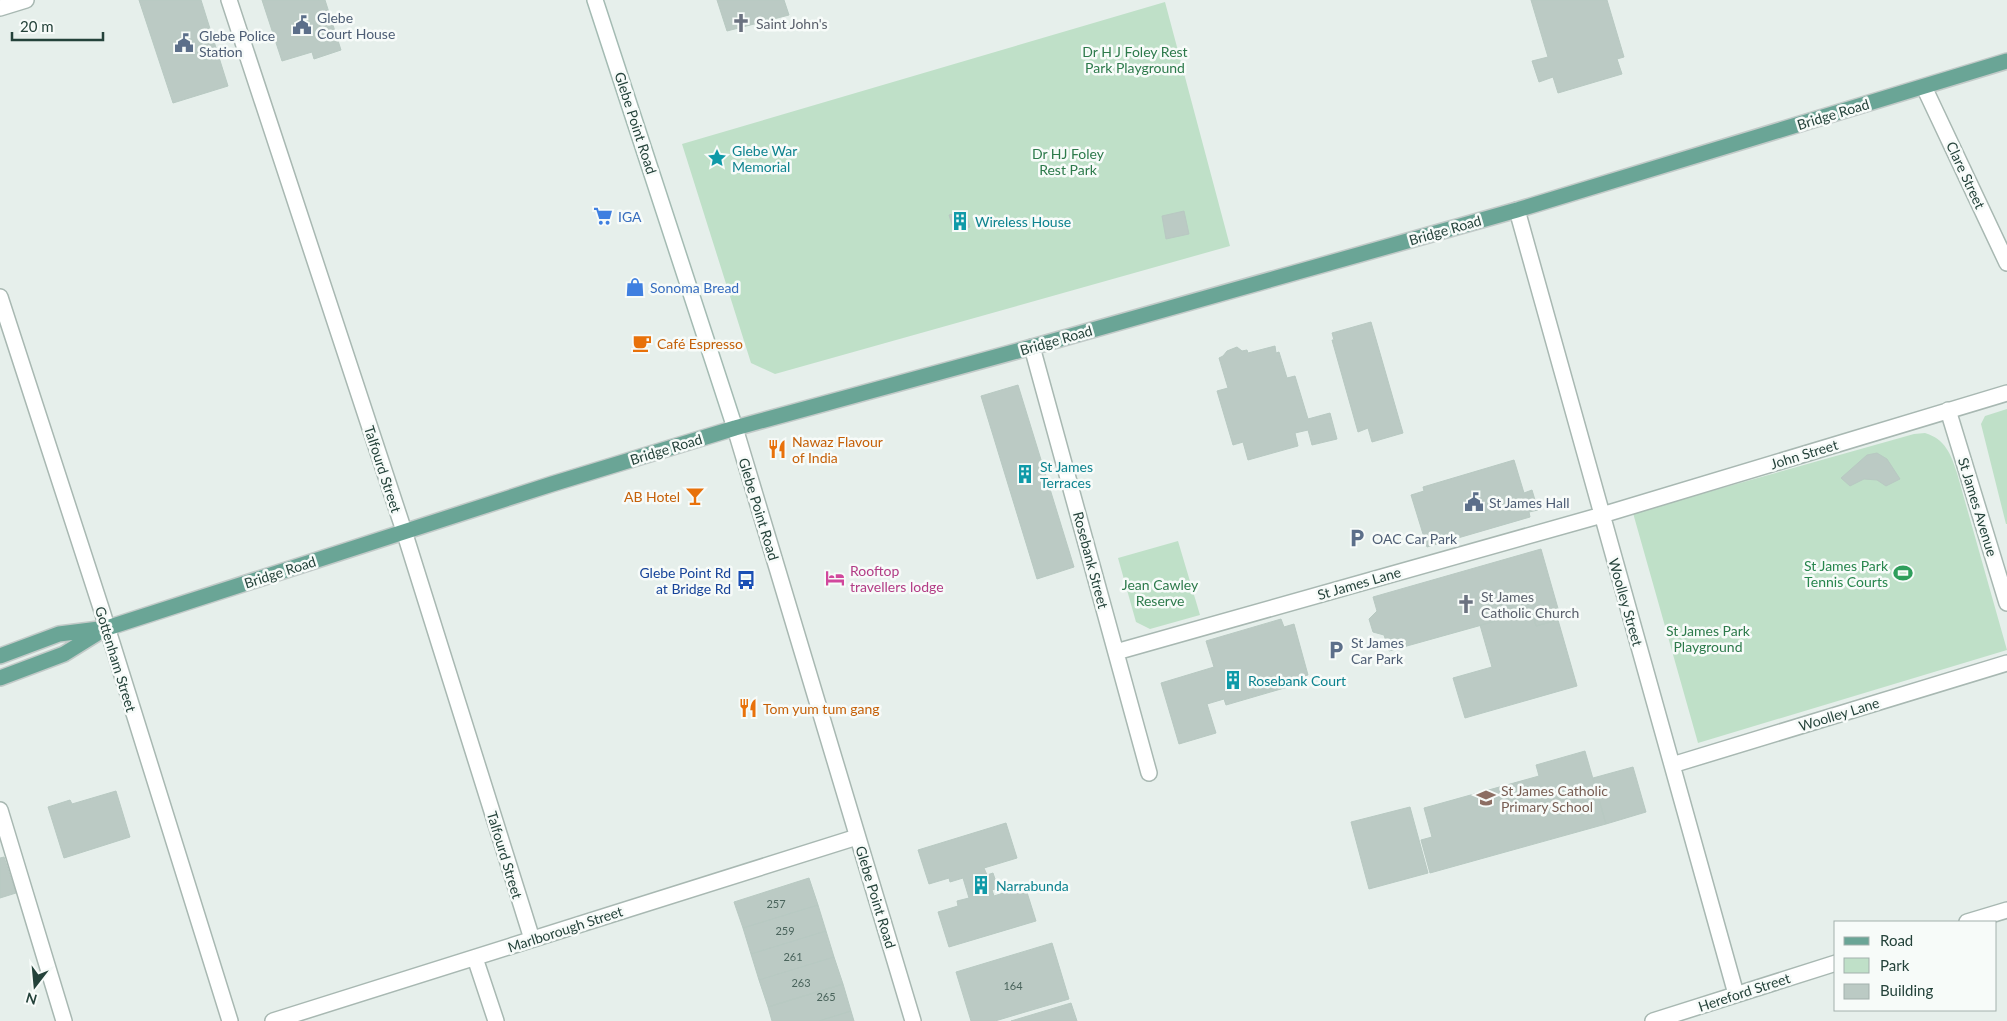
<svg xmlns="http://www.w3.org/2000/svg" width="2007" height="1021" viewBox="0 0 2007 1021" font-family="Lato,sans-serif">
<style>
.green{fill:#bfe0c8}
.building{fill:#bbcac4;stroke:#b8c9c2}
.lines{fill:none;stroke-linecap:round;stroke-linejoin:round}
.minor-casing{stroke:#a8b8b2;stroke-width:18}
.tertiary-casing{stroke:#a8b8b2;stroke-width:18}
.secondary-casing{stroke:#a4bbb3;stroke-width:18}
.primary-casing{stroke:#c2cac8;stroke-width:18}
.minor{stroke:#fff;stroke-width:15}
.tertiary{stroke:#fff;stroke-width:15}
.secondary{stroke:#fff;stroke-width:15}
.primary{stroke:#6aa596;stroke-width:15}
.labels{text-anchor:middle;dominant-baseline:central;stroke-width:5;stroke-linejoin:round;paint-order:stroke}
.number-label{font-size:11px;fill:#4a645c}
.service-label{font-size:14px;fill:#4e5e75;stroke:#f7fbf9;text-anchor:start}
.worship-label{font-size:14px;fill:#5b616d;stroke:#f7fbf9;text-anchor:start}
.park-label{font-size:14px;fill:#2d7a4b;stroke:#f7fbf9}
.street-label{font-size:14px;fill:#24423a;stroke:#f7fbf9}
.culture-label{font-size:14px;fill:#0d838f;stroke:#f7fbf9;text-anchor:start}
.shop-label{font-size:14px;fill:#366cbe;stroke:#f7fbf9;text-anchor:start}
.food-label{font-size:14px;fill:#c56008;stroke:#f7fbf9;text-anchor:start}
.leisure-label{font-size:14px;fill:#27864d;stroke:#f7fbf9;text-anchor:end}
.hotel-label{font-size:14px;fill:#b23c85;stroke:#f7fbf9;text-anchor:start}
.transit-label{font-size:14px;fill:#164399;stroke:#f7fbf9;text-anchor:end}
.education-label{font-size:14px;fill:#785e54;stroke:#f7fbf9;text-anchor:start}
</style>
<rect width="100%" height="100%" fill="#e6efeb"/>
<!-- green -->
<path class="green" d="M 1165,2 L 1230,246 L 775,374 L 751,363 L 682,144 Z
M 2007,409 L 2007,524 L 2006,524 L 1981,424 L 1985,416 Z
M 1925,433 C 1945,439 1951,454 1957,473 L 2007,650 L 1698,743 L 1633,513 L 1914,434 Z
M 1178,541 L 1200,615 L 1150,629 L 1136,622 L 1118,558 Z"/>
<!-- building -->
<path class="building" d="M 139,0 L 201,0 L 228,86 L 173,103 Z
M 262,0 L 325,0 L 341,50 L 314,59 L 312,52 L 282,61 Z
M 717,0 L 784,0 L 789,15 L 727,31 Z
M 1531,0 L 1607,0 L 1624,57 L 1617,59 L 1622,74 L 1558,93 L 1553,77 L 1539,82 L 1532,61 L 1548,57 Z
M 965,211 L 970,227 L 954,231 L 949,215 Z
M 1184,211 L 1189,234 L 1166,239 L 1162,216 Z
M 1371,322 L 1403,433 L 1372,442 L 1368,428 L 1358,432 L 1332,340 L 1334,340 L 1332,333 Z
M 1275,346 L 1276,353 L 1279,352 L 1287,378 L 1295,376 L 1308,419 L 1330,413 L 1337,439 L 1312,445 L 1308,430 L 1295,433 L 1298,446 L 1248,460 L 1243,442 L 1233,445 L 1217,391 L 1228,388 L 1219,358 L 1223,356 L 1227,351 L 1237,347 L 1242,351 L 1247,350 L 1248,353 Z
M 1018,385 L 1074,567 L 1037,579 L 981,396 Z
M 1877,453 L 1887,459 L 1900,479 L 1886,486 L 1877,480 L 1864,479 L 1850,486 L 1841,478 L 1867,455 Z
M 1514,460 L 1524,493 L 1532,490 L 1538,510 L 1529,512 L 1530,517 L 1427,547 L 1411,495 L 1424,491 L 1423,487 Z
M 1541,549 L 1561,619 L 1536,626 L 1532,611 L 1389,651 L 1384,635 L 1373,632 L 1369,619 L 1377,611 L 1373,597 Z
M 1532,611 L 1536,626 L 1558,620 L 1577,686 L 1465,718 L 1453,678 L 1492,667 L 1480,625 Z
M 1281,619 L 1284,627 L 1294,624 L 1308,675 L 1297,678 L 1298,684 L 1226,705 L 1224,699 L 1207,704 L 1216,733 L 1179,744 L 1161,683 L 1214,667 L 1206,641 Z
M 1585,751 L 1606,824 L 1430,873 L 1421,840 L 1432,837 L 1424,808 L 1539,776 L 1536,765 Z
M 1633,767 L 1646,812 L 1606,824 L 1593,778 Z
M 116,791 L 130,837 L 64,858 L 48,807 L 70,800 L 72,804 Z
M 1410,807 L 1428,873 L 1369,889 L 1351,822 Z
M 1006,823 L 1017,858 L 984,868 L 987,875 L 993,873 L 998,888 L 992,890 L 994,896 L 1025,886 L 1036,921 L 949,947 L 938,912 L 958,906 L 957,901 L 969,898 L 963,878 L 950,882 L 949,878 L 929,884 L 918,850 Z
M 4,857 L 16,893 L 0,898 L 0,858 Z
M 809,878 L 818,905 L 743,928 L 734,902 Z
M 818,905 L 826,931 L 751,954 L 743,928 Z
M 826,931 L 834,957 L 759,980 L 751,954 Z
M 1052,943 L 1069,999 L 995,1021 L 971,1021 L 956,972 Z
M 834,957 L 843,984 L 768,1007 L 759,980 Z
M 843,984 L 851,1011 L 819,1021 L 772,1021 L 768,1007 Z
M 1071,1003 L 1077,1021 L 1011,1021 Z
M 851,1011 L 854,1021 L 819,1021 Z"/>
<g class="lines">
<!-- minor casing -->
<g class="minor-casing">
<path id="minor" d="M 229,0 L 404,531 L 532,939
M 1924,87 L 2007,263
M 1517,210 L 1736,994
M 0,297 L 102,611 L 230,1021
M 1032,347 L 1149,773
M 1948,410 L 2007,603
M 1116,652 L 1602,515 L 2007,393
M 1672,765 L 2007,663
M 0,810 L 64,1021
M 1967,922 L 2007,910
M 475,958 L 496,1021
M 273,1021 L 857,837
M 1653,1021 L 1836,963"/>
</g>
<!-- tertiary casing -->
<g class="tertiary-casing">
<path id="tertiary" d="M 0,8 L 26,0
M 735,428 L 913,1021"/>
</g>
<!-- secondary casing -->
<g class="secondary-casing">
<path id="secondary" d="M 595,0 L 735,428"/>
</g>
<!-- primary casing -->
<g class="primary-casing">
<path id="primary" d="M 0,656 L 59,634 L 107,628 L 552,484 L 735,428 L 1032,347 L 1517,210 L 2007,61
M 0,678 L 64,654 L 101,631"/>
</g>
<!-- minor -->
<use href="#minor" class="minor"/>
<!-- tertiary -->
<use href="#tertiary" class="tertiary"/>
<!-- secondary -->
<use href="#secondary" class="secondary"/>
<!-- primary -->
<use href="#primary" class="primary"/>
</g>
<!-- icons -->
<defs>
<g id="church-bare" transform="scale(1.5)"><path d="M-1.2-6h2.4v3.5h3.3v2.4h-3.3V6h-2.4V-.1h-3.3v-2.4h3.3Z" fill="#6b7280" stroke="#f7fbf9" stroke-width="2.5" paint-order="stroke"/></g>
<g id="civic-bare" transform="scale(1.5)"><path d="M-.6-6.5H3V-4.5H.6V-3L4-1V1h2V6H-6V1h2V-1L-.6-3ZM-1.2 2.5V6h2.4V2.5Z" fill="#5c6f8a" stroke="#f7fbf9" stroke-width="2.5" paint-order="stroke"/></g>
<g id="sight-bare" transform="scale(1.5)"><path d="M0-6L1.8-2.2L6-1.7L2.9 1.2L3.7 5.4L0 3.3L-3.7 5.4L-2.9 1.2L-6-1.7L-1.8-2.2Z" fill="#0f9aa8" stroke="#f7fbf9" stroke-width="2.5" paint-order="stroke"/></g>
<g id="supermarket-bare" transform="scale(1.5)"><path d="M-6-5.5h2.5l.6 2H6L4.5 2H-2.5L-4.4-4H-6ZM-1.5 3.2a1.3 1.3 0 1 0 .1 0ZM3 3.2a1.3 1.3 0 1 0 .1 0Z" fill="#3f7fe0" stroke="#f7fbf9" stroke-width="2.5" paint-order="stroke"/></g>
<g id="building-bare" transform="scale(1.5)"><path d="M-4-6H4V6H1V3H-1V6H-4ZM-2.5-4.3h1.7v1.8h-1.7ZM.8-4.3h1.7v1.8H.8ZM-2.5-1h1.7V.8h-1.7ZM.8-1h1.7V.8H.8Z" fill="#0f9aa8" stroke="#f7fbf9" stroke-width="2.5" paint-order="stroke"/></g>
<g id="shop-bare" transform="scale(1.5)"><path d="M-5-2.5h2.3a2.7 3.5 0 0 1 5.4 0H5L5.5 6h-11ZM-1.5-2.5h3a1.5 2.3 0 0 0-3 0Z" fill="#3f7fe0" stroke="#f7fbf9" stroke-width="2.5" paint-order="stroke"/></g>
<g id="cafe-bare" transform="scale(1.5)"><path d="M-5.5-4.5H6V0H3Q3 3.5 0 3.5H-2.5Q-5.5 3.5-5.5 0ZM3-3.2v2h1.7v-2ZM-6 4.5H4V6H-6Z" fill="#e8710a" stroke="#f7fbf9" stroke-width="2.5" paint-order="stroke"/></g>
<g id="restaurant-bare" transform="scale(1.5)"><path d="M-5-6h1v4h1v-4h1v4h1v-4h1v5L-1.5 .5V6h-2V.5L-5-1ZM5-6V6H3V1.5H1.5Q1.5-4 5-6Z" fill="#e8710a" stroke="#f7fbf9" stroke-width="2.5" paint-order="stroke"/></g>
<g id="bar-bare" transform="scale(1.5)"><path d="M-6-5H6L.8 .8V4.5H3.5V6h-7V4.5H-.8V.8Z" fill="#e8710a" stroke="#f7fbf9" stroke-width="2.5" paint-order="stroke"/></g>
<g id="parking-bare" transform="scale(1.5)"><path d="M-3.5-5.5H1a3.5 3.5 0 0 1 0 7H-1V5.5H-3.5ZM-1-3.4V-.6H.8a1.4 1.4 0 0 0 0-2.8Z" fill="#5c6f8a" stroke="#f7fbf9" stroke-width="2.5" paint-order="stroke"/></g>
<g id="stadium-bare" transform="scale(1.5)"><path d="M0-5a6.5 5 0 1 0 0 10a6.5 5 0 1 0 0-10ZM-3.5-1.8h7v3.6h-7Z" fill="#2e9e5b" stroke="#f7fbf9" stroke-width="2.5" paint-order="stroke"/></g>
<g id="hotel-bare" transform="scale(1.5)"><path d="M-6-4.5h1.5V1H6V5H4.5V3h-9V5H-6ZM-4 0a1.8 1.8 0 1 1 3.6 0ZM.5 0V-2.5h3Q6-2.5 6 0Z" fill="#d1479c" stroke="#f7fbf9" stroke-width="2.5" paint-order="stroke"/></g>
<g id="bus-bare" transform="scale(1.5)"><path d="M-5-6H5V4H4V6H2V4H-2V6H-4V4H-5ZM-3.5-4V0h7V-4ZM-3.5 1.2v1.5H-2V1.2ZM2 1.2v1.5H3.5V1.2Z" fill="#1a4fb4" stroke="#f7fbf9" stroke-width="2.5" paint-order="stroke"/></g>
<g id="school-bare" transform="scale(1.5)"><path d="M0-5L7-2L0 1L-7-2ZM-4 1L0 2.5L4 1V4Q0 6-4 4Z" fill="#8d6e63" stroke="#f7fbf9" stroke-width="2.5" paint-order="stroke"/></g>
</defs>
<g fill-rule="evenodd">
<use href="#church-bare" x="741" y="23"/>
<use href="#civic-bare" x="302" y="25"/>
<use href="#civic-bare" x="184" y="43"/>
<use href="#sight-bare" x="717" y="158"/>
<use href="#supermarket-bare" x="603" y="216"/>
<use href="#building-bare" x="960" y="221"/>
<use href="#shop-bare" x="635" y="287"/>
<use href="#cafe-bare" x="642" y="343"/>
<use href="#restaurant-bare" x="777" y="449"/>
<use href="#building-bare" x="1025" y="474"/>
<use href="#bar-bare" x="695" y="496"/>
<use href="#civic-bare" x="1474" y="502"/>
<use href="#parking-bare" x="1357" y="538"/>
<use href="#stadium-bare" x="1903" y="573"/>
<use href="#hotel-bare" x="835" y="578"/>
<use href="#bus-bare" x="746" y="580"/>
<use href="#church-bare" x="1466" y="604"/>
<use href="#parking-bare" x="1336" y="650"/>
<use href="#building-bare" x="1233" y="680"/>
<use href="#restaurant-bare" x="748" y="708"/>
<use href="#school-bare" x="1486" y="798"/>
<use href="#building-bare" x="981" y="885"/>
</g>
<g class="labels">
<!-- number labels -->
<g class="number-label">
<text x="776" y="903">257</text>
<text x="785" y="930">259</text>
<text x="793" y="956">261</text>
<text x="801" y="982">263</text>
<text x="1013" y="985">164</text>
<text x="826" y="996">265</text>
</g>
<!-- service labels -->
<g class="service-label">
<text x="317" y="17">Glebe<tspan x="317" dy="16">Court House</tspan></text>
<text x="199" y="35">Glebe Police<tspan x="199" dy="16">Station</tspan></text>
<text x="1489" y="502">St James Hall</text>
<text x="1372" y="538">OAC Car Park</text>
<text x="1351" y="642">St James<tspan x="1351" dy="16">Car Park</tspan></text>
</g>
<!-- worship labels -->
<g class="worship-label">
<text x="756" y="23">Saint John's</text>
<text x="1481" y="596">St James<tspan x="1481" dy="16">Catholic Church</tspan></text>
</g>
<!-- park labels -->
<g class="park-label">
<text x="1135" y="51">Dr H J Foley Rest<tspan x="1135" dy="16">Park Playground</tspan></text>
<text x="1068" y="153">Dr HJ Foley<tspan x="1068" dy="16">Rest Park</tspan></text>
<text x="1160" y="584">Jean Cawley<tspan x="1160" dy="16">Reserve</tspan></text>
<text x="1708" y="630">St James Park<tspan x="1708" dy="16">Playground</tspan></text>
</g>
<!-- street labels -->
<g class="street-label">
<text transform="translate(1833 114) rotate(-17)">Bridge Road</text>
<text transform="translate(636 123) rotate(72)">Glebe Point Road</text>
<text transform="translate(1966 175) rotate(65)">Clare Street</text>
<text transform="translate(1445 230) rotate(-16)">Bridge Road</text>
<text transform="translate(1056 340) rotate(-16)">Bridge Road</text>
<text transform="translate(666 449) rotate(-17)">Bridge Road</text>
<text transform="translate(1804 454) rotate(-17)">John Street</text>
<text transform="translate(383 469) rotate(72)">Talfourd Street</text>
<text transform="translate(1978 507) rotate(73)">St James Avenue</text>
<text transform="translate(759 509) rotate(73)">Glebe Point Road</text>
<text transform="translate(1091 560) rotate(75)">Rosebank Street</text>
<text transform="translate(280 572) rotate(-18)">Bridge Road</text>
<text transform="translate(1359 583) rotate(-16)">St James Lane</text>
<text transform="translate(1626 602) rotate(74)">Woolley Street</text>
<text transform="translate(116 659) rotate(73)">Gottenham Street</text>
<text transform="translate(1839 714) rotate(-17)">Woolley Lane</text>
<text transform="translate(505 855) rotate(73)">Talfourd Street</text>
<text transform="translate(876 897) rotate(73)">Glebe Point Road</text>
<text transform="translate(565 929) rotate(-18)">Marlborough Street</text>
<text transform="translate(1744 992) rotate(-18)">Hereford Street</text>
</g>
<!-- culture labels -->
<g class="culture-label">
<text x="732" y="150">Glebe War<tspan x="732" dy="16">Memorial</tspan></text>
<text x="975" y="221">Wireless House</text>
<text x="1040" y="466">St James<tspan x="1040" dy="16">Terraces</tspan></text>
<text x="1248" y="680">Rosebank Court</text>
<text x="996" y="885">Narrabunda</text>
</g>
<!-- shop labels -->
<g class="shop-label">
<text x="618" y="216">IGA</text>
<text x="650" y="287">Sonoma Bread</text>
</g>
<!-- food labels -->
<g class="food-label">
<text x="657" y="343">Café Espresso</text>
<text x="792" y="441">Nawaz Flavour<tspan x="792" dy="16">of India</tspan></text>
<text x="680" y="496" text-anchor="end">AB Hotel</text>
<text x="763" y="708">Tom yum tum gang</text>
</g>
<!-- leisure labels -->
<g class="leisure-label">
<text x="1888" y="565">St James Park<tspan x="1888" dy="16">Tennis Courts</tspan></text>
</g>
<!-- hotel labels -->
<g class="hotel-label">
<text x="850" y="570">Rooftop<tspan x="850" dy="16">travellers lodge</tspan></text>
</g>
<!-- transit labels -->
<g class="transit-label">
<text x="731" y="572">Glebe Point Rd<tspan x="731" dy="16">at Bridge Rd</tspan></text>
</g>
<!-- education labels -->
<g class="education-label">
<text x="1501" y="790">St James Catholic<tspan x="1501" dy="16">Primary School</tspan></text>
</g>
</g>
<!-- legend -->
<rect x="1834" y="921" width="162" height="90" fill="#f7fbf9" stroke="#a3b1ad"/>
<rect x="1844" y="937" width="25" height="8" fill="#6aa596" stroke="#a3b1ad"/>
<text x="1880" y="946" font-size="15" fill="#24423a">Road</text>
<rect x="1844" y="958" width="25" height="15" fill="#bfe0c8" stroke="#a3b1ad"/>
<text x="1880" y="971" font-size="15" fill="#24423a">Park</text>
<rect x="1844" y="984" width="25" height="15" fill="#bbcac4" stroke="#a3b1ad"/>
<text x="1880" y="996" font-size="15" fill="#24423a">Building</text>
<!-- north arrow -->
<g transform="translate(35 986) rotate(196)" stroke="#f7fbf9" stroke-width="4" paint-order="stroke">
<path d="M0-4L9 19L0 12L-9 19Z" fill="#24423a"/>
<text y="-8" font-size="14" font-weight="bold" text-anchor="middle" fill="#24423a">N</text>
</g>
<!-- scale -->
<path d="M12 32v8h91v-8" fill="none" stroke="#24423a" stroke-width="2.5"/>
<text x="20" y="32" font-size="15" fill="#24423a" stroke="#f7fbf9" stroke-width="4" paint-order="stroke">20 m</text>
</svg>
